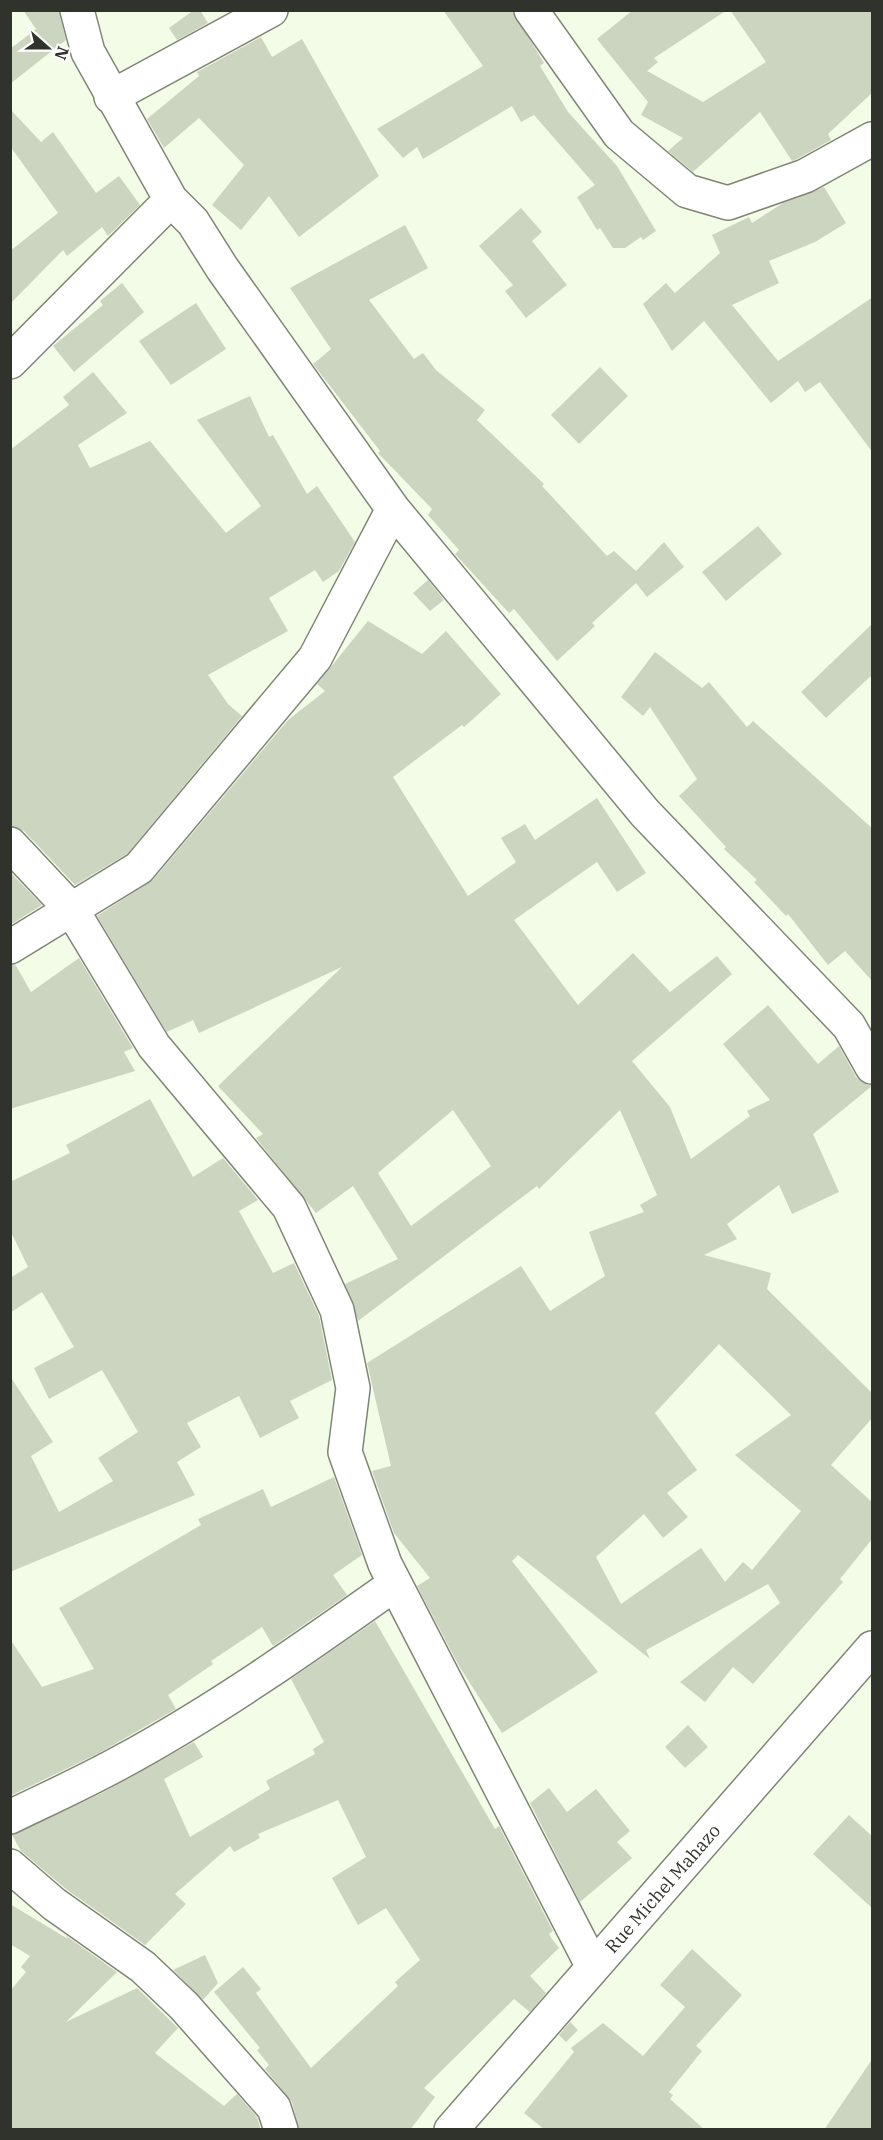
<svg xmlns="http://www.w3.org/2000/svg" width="883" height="2140" viewBox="0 0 883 2140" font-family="'IBM Plex Serif',serif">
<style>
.building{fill:#cbd5c0;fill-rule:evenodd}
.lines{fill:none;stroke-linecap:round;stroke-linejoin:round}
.minor-casing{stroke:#7f8774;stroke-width:36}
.tertiary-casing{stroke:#7f8774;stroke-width:36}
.minor{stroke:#fff;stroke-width:33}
.tertiary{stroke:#fff;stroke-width:33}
.labels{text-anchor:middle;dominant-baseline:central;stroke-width:5;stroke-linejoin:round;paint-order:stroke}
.street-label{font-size:18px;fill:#2f332b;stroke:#fff}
</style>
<rect width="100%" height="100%" fill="#f3fce7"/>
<!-- building -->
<path class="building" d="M 23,10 L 59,10 L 66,40 L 10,84 L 10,49 L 36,29 Z
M 194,10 L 200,10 L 208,23 L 177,40 L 169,28 Z
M 443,10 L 512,10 L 544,63 L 540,66 L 568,112 L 617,166 L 656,231 L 643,240 L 641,237 L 625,248 L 613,248 L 600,228 L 597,230 L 577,197 L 595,185 L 534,115 L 521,122 L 512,106 L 423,159 L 417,147 L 403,158 L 377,129 L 483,66 Z
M 633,10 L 727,10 L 654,58 L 658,62 L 647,71 L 703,102 L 766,62 L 730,10 L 873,10 L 873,92 L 828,134 L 831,140 L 797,159 L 792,161 L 760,112 L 693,172 L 668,151 L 683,138 L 641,115 L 648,102 L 597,39 Z
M 261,37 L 272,57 L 302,39 L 379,176 L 299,237 L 269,196 L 241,230 L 212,205 L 244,165 L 199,118 L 164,148 L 147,119 L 199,76 L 197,72 Z
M 10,109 L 41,142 L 53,132 L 96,193 L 119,176 L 140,205 L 108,236 L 102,227 L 67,256 L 63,250 L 10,304 L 10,251 L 58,213 L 10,146 Z
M 824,187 L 846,223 L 815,242 L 769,261 L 779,283 L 732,305 L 778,361 L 873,297 L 873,453 L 820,382 L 805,392 L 798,381 L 771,403 L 704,321 L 672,351 L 643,304 L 666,283 L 675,293 L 720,253 L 712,235 L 749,217 L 752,223 L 783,203 Z
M 521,208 L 542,232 L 532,241 L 567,285 L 526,318 L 505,291 L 513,285 L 479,246 Z
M 405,225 L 428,268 L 369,300 L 414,359 L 423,353 L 436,370 L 485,410 L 477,420 L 544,484 L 542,486 L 607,556 L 614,551 L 636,571 L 664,542 L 684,567 L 647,597 L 636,583 L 592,623 L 595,626 L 557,661 L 514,609 L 509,613 L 455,554 L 459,550 L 428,515 L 432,509 L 378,453 L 380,451 L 313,364 L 331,349 L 290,288 Z
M 122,283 L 144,312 L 74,372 L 53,346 L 103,305 L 100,301 Z
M 196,303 L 226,349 L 171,385 L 139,341 Z
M 600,367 L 628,396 L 579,444 L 551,415 Z
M 93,372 L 127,413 L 78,445 L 90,468 L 150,441 L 226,533 L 261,506 L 197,420 L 250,396 L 269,437 L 273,435 L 307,494 L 317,486 L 355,542 L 339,571 L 323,582 L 315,570 L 269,598 L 288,631 L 208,675 L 228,704 L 242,716 L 127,854 L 75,885 L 24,831 L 10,826 L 10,450 L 69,405 L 63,397 Z
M 758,526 L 782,554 L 726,601 L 702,572 Z
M 428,580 L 444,600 L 430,611 L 413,593 Z
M 368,621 L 422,654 L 446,631 L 501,694 L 464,727 L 462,725 L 393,777 L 468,896 L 516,862 L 501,838 L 525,824 L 535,840 L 597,798 L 646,873 L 617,892 L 597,862 L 514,920 L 578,1005 L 633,953 L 670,992 L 717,956 L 732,974 L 632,1061 L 670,1107 L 691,1159 L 750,1116 L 747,1111 L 770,1100 L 723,1044 L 768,1005 L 818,1064 L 839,1046 L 856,1077 L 863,1083 L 872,1086 L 813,1134 L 839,1192 L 792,1214 L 779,1185 L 727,1224 L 737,1239 L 704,1255 L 771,1273 L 767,1289 L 873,1394 L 873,1417 L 831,1465 L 873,1503 L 873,1538 L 840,1579 L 843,1582 L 753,1684 L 733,1667 L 705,1702 L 680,1682 L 780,1603 L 768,1584 L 646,1650 L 650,1659 L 518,1555 L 512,1561 L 598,1672 L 502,1733 L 459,1666 L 417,1586 L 430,1578 L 394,1533 L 372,1471 L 391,1466 L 367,1363 L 521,1266 L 550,1311 L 605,1276 L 589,1232 L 644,1212 L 640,1205 L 657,1195 L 620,1110 L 539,1189 L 537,1186 L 358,1321 L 345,1284 L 398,1259 L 353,1186 L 316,1213 L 256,1138 L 263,1134 L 218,1086 L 342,967 L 199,1033 L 193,1020 L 167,1032 L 97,916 L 153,880 L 288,720 L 325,691 L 317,684 ZM 453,1110 L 491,1166 L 411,1226 L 378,1173 ZM 719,1344 L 791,1415 L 735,1455 L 801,1511 L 752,1570 L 743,1562 L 725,1582 L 701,1548 L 621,1604 L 596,1557 L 644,1514 L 663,1538 L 688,1517 L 667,1493 L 697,1470 L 655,1413 Z
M 873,623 L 873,674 L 826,718 L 801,692 Z
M 655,652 L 702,688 L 709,682 L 747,727 L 753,721 L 873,829 L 873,982 L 845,951 L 828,965 L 788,914 L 786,916 L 754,882 L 757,880 L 724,849 L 726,847 L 679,796 L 697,779 L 650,707 L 643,716 L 621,697 Z
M 10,872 L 42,905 L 10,925 Z
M 79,958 L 133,1048 L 124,1052 L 135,1071 L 10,1109 L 10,966 L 15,964 L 31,992 Z
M 150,1099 L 193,1177 L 223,1158 L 258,1200 L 239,1211 L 273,1273 L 294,1263 L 319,1316 L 332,1380 L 290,1401 L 299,1418 L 260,1438 L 239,1396 L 187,1423 L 201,1447 L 177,1462 L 195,1495 L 10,1572 L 10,1376 L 53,1442 L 31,1456 L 59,1512 L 113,1481 L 98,1458 L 138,1432 L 102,1370 L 49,1399 L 34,1368 L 74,1347 L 42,1292 L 10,1313 L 10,1278 L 28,1267 L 10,1230 L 10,1182 L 70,1153 L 66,1145 Z
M 334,1477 L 362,1555 L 333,1575 L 347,1595 L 273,1646 L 262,1627 L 211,1661 L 213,1664 L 168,1695 L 176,1709 L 99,1753 L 10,1796 L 10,1639 L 42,1687 L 94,1669 L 59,1608 L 201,1525 L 198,1519 L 263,1489 L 271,1507 Z
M 375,1621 L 495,1829 L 499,1826 L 553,1931 L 549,1934 L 552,1939 L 559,1948 L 530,1976 L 546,1993 L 530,2012 L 514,1999 L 424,2088 L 435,2097 L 410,2130 L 299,2130 L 292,2102 L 265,2069 L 269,2065 L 257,2050 L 260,2048 L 214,1992 L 243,1967 L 261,1989 L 256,1993 L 311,2068 L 398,1986 L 395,1982 L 420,1960 L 386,1908 L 358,1925 L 332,1878 L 366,1857 L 338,1800 L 258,1834 L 260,1838 L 234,1852 L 230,1846 L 175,1894 L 186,1904 L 145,1945 L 66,1889 L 21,1851 L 12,1835 L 102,1793 L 194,1742 L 203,1757 L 164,1779 L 190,1837 L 270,1789 L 266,1781 L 315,1754 L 313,1749 L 324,1742 L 291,1679 Z
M 688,1725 L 708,1747 L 685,1768 L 665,1747 Z
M 549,1788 L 567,1812 L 596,1789 L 630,1831 L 617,1842 L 632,1858 L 580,1902 L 530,1803 Z
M 849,1815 L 873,1837 L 873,1909 L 813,1854 Z
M 10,1904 L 68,1939 L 65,1935 L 117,1972 L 66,2022 L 137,1988 L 178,2028 L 155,2053 L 224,2106 L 237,2094 L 257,2117 L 261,2130 L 10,2130 L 10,1991 L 26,1972 L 21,1967 L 30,1956 L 10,1944 Z
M 692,1949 L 742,1995 L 696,2046 L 702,2051 L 669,2092 L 673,2095 L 670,2099 L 705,2130 L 545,2130 L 524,2113 L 574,2052 L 571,2048 L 603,2023 L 643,2056 L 685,2007 L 660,1985 Z
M 205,1955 L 218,1983 L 203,2000 L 173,1970 Z
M 570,2022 L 578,2030 L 566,2042 L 559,2035 Z
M 873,2058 L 873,2130 L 824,2130 Z"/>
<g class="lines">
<!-- minor casing -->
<g class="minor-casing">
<path id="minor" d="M 77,10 L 88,52 L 171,200 L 193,222 L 222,268 L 393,509 L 645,813 L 849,1026 L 872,1067
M 531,10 L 619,134 L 687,191 L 728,203 L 805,176 L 872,139
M 111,97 L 271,10
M 10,362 L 171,200
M 10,844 L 72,910 L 154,1046 L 289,1207 L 337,1310 L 353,1388 L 345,1452 L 385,1564 L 593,1967
M 10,947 L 139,868 L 315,658 L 393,509
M 10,1817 C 47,1799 85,1782 121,1762 C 217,1710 306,1647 395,1584
M 10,1866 L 54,1904 L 143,1967 L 184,2006 L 274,2108 L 281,2130"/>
</g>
<!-- tertiary casing -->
<g class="tertiary-casing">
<g id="tertiary">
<path id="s1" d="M 451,2130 L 872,1648"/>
</g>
</g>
<!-- minor -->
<use href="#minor" class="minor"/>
<!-- tertiary -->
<use href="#tertiary" class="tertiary"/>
</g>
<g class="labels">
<!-- street labels -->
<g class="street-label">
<text stroke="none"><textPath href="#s1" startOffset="321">Rue Michel Mahazo</textPath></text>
</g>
</g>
<!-- border -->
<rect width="883" height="2140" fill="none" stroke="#2f332b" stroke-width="24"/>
<!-- north arrow -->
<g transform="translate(48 48) rotate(111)" stroke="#ffffff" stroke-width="4.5" paint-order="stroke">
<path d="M0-4.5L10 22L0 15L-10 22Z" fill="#2f332b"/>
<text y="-9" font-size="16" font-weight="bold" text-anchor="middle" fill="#2f332b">N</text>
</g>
</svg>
